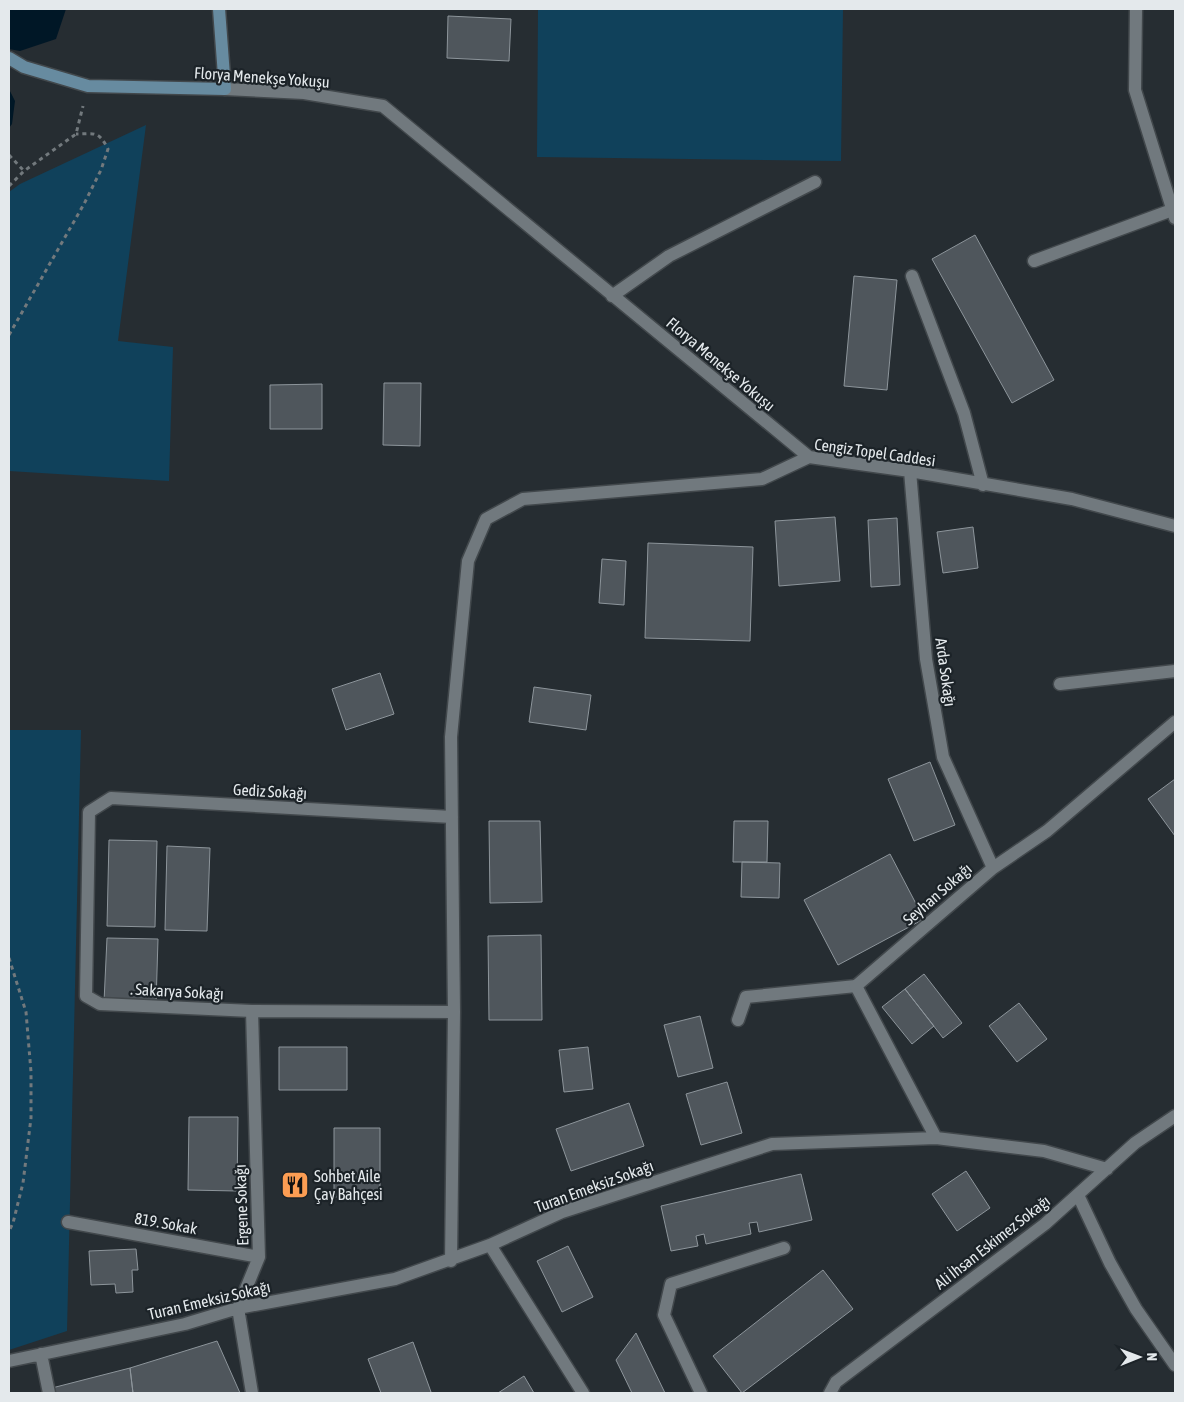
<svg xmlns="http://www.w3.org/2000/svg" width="1184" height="1402" viewBox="0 0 1184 1402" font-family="'Asap Condensed',sans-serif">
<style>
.green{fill:#10415b}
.water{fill:#001726}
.building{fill:#4f565c;stroke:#8d959b}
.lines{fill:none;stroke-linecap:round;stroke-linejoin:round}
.service-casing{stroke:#42484c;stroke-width:15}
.minor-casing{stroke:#42484c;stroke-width:15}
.secondary-casing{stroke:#42484c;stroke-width:15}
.path{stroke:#72797d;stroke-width:3;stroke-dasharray:4 4;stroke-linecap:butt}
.service{stroke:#71797e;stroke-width:12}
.minor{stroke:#71797e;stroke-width:12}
.secondary{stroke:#678ba0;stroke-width:12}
.labels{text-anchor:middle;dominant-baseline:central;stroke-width:4.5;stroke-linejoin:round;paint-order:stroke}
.street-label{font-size:16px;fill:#e4e9ec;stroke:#1c2328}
.poi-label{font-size:16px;fill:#e4e9ec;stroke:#1c2328;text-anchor:start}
</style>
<rect width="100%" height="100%" fill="#262d32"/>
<!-- green -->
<path class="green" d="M 538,9 L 843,9 L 841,161 L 537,157 Z
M 146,125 L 118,341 L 173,347 L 169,481 L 9,471 L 9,192 L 20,184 Z
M 9,730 L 81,730 L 67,1331 L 9,1350 Z"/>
<!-- water -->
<path class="water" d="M 9,9 L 66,9 L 56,39 L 20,51 L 9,49 Z
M 9,89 L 15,101 L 12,124 L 9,128 Z"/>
<!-- building -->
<path class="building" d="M 448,16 L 511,19 L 509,61 L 447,58 Z
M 975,235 L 1054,380 L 1012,403 L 932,259 Z
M 854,276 L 897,280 L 887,390 L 844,386 Z
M 384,383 L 421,383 L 420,446 L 383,445 Z
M 322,384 L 322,429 L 270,429 L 270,385 Z
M 835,517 L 840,581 L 779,586 L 775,521 Z
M 897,518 L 900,585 L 871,587 L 868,520 Z
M 973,527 L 978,568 L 943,573 L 937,532 Z
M 648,543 L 753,547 L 750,641 L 645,638 Z
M 602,559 L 626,561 L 624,605 L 599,603 Z
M 380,673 L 394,714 L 346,730 L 332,689 Z
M 534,687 L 591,695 L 586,730 L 529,722 Z
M 930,762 L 955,825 L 914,841 L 888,779 Z
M 1175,779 L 1175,836 L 1148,799 Z
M 489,821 L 540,821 L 542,902 L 490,903 Z
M 734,821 L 768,821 L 767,862 L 733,862 Z
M 109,840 L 157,841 L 155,927 L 107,926 Z
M 167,846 L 210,848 L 207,931 L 165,930 Z
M 890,854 L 924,919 L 838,965 L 804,900 Z
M 742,862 L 780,863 L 779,898 L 741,897 Z
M 541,935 L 542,1020 L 489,1020 L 488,936 Z
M 107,938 L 158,939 L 156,1004 L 104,1002 Z
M 924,974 L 962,1023 L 943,1038 L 905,989 Z
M 905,989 L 934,1026 L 912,1044 L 882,1007 Z
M 1019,1003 L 1047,1039 L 1017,1062 L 989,1026 Z
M 700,1016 L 713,1068 L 678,1077 L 664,1025 Z
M 279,1047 L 347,1047 L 347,1090 L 279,1090 Z
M 588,1047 L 593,1089 L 564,1092 L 559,1050 Z
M 727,1082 L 742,1133 L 701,1145 L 686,1094 Z
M 629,1103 L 644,1146 L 571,1171 L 556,1129 Z
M 189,1117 L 238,1117 L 237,1191 L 188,1190 Z
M 334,1128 L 380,1128 L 380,1197 L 334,1197 Z
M 966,1171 L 990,1208 L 957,1231 L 932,1194 Z
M 801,1174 L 812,1220 L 759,1232 L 757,1222 L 749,1223 L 751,1234 L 706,1244 L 704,1234 L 696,1236 L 698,1246 L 671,1251 L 661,1206 Z
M 568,1246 L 593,1297 L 562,1312 L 537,1261 Z
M 136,1249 L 138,1270 L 132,1270 L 133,1292 L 116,1293 L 115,1284 L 91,1285 L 89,1251 Z
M 823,1270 L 853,1309 L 742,1393 L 713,1356 Z
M 636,1333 L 665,1393 L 632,1393 L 616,1360 Z
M 217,1341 L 240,1393 L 133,1393 L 130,1368 Z
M 413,1342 L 431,1392 L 428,1393 L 381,1393 L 368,1359 Z
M 130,1368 L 133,1393 L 49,1393 L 48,1389 Z
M 524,1376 L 534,1393 L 498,1393 Z"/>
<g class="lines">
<!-- service casing -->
<g class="service-casing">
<path id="service" d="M 1034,261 L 1172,210
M 738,1020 L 746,997 L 856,986
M 1078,1195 L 1110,1263 L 1136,1309 L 1175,1365"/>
</g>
<!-- minor casing -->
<g class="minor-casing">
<path id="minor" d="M 1136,9 L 1135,90 L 1175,218
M 225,89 L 304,93 L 383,106 L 809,457
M 912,276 L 964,413 L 983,485
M 612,296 L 669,256 L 815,182
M 910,471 L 926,659 L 943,757 L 993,868
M 1060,684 L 1175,671
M 452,817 L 111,798 L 89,812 L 86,996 L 100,1004 L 252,1011 L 454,1012
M 936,1138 L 856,986 L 993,868 L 1047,831 L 1175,722
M 68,1222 L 259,1257
M 490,1245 L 583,1393
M 451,1261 L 454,1012 L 451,737 L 468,561 L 486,519 L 523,499 L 762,479 L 809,457 L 910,471 L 1072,499 L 1175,526
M 41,1354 L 49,1393
M 9,1361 L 185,1324 L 238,1308 L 395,1279 L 490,1245 L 562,1212 L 772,1144 L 936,1138 L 1044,1151 L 1107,1169
M 252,1393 L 238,1308 L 259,1257 L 252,1011
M 701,1393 L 664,1315 L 671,1284 L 784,1248
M 830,1393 L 836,1382 L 1045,1224 L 1135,1143 L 1175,1116"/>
</g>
<!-- secondary casing -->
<g class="secondary-casing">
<path id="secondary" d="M 9,58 L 24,67 L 88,86 L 225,89 L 219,9"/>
</g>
<!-- path -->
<path class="path" d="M 9,155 L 24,171
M 9,186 L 24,171 L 76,134 L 83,106
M 9,335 L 84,204 L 101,170 L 108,149 C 98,130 95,134 76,134
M 9,958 L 26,1012 L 31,1072 L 31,1118 L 23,1183 L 13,1223 L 9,1231"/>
<!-- service -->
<use href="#service" class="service"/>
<!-- minor -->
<use href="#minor" class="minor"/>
<!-- secondary -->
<use href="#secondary" class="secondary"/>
</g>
<!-- icons -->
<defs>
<g id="restaurant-square" transform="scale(1.4375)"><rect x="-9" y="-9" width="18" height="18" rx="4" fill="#fc9d53" stroke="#1c2328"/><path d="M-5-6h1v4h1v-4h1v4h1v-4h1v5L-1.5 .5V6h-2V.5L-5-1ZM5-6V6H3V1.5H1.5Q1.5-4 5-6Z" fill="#111"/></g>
</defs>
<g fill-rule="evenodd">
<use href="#restaurant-square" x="295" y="1185"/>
</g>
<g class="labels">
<!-- street labels -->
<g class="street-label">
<text transform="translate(262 77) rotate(4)">Florya Menekşe Yokuşu</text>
<text transform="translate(721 364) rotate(40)">Florya Menekşe Yokuşu</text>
<text transform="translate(875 452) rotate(8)">Cengiz Topel Caddesi</text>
<text transform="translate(946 672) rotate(82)">Arda Sokağı</text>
<text transform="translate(270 791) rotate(3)">Gediz Sokağı</text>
<text transform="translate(937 894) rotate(-41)">Seyhan Sokağı</text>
<text transform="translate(177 991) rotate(3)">. Sakarya Sokağı</text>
<text transform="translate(594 1186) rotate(-20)">Turan Emeksiz Sokağı</text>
<text transform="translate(241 1205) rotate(-92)">Ergene Sokağı</text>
<text transform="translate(166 1223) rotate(10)">819. Sokak</text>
<text transform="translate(992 1242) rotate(-38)">Ali İhsan Eskimez Sokağı</text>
<text transform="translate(209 1300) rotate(-13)">Turan Emeksiz Sokağı</text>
</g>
<!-- poi labels -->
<g class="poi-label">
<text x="314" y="1176">Sohbet Aile<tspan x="314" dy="18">Çay Bahçesi</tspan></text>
</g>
</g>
<!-- border -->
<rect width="1184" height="1402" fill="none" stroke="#e4e9ec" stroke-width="20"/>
<!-- north arrow -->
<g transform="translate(1139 1357) rotate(89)" stroke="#1c2328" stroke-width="4" paint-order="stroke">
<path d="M0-4L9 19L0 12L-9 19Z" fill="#e4e9ec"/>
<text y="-8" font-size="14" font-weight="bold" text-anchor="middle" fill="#e4e9ec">N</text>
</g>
</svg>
